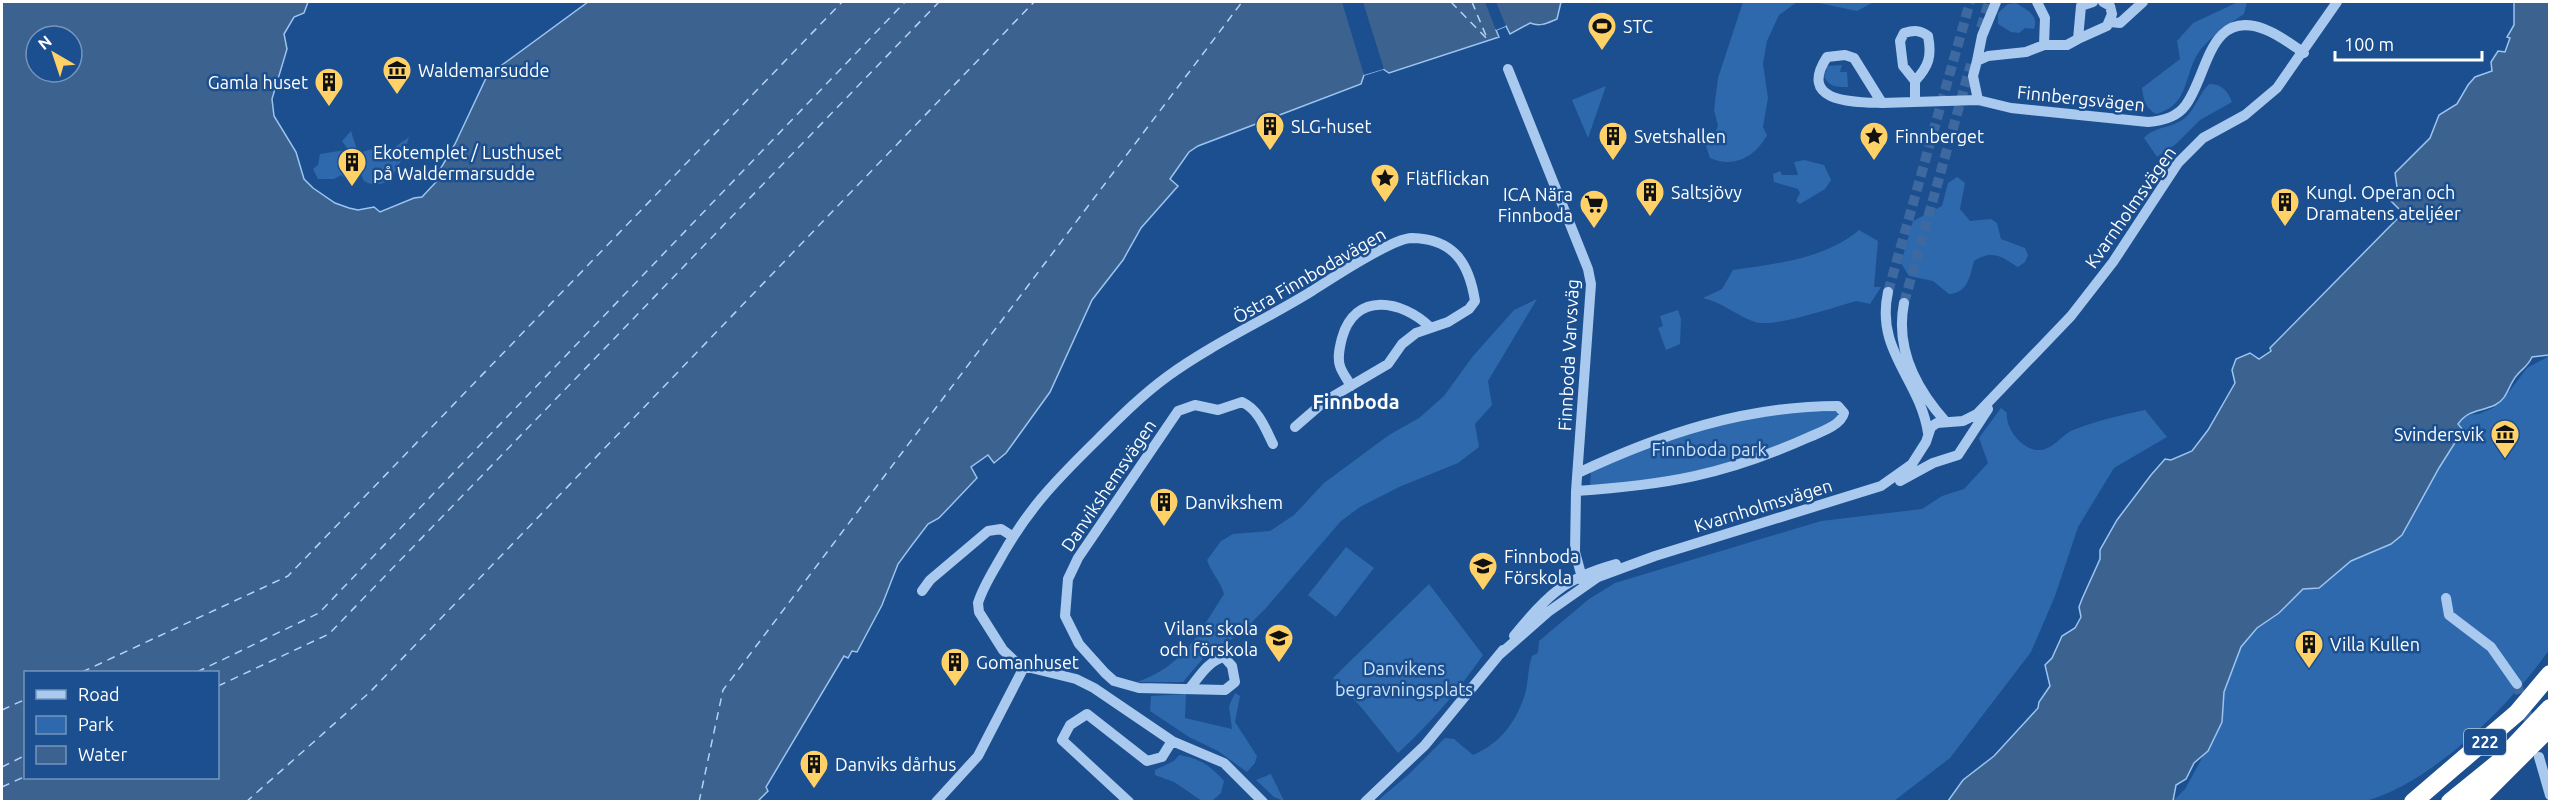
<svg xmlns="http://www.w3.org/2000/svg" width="2551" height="803" viewBox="0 0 2551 803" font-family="Ubuntu,sans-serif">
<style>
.green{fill:#2e69ad}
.water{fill:#3c6290;stroke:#9cc4f0;stroke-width:1.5;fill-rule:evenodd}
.pier{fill:#1b4f8f}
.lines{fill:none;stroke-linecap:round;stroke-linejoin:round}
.ferry{stroke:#b5d3f5;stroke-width:1.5;stroke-dasharray:8 6;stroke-linecap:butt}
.minor-tunnel{stroke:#3d69a0;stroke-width:10;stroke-dasharray:10 5;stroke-linecap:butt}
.minor{stroke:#a9c9ee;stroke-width:10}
.highway{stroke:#fff;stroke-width:18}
.labels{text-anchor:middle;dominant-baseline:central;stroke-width:5;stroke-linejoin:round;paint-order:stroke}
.shield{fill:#1b4f8f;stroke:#bbcadd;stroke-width:1.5}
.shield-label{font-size:16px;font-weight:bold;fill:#fff}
.poi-label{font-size:18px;fill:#fff;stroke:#1b4f8f;text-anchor:start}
.street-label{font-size:18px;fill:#fff;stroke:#1b4f8f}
.park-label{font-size:18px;fill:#cfe3fa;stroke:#1b4f8f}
.neighbourhood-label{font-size:20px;font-weight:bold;fill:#fff;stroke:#1b4f8f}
</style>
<rect width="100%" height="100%" fill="#1b4f8f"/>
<!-- green -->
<path class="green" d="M 1743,2 L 1797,2 L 1779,15 L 1767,41 L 1763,64 L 1768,98 L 1763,127 L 1767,135 C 1756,156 1734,169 1710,158 L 1706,146 L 1712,140 L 1718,126 L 1714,110 L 1718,78 Z
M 1814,2 L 1893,2 L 1872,3 L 1857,11 Z
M 2238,2 L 2247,2 L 2244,14 C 2229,24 2213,35 2201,49 C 2183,72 2191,105 2156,114 C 2145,107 2144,101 2142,88 L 2180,59 L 2177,41 L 2193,23 Z
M 2016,3 C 2027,10 2039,15 2034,29 L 2025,28 L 2019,33 L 2011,32 L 1998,24 L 1998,13 L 2008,4 Z
M 1842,65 L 1840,72 L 1847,72 L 1848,87 C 1836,87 1829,87 1824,76 L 1828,66 Z
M 2209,84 C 2222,84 2228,91 2232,102 L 2200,120 L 2176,144 L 2157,157 L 2144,138 C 2156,125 2174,129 2187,116 C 2196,107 2200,93 2209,84 Z
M 1606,86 L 1588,138 L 1572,100 Z
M 351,131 L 358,153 L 380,147 L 385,154 L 409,137 C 403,157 392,197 364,181 L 354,158 L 342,141 Z
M 345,150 L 356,168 L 352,178 L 348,180 L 341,175 L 334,179 L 318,179 L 313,169 L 318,165 L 320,154 Z
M 1804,160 L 1824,165 L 1831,180 L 1825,189 L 1800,204 L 1796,201 L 1800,193 L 1798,189 L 1774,182 L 1773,174 L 1780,171 L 1782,175 L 1798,175 L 1794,162 Z
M 1957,177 L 1965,183 L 1960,209 L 1970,221 L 1991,219 L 1997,223 L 2001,239 L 2025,248 L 2028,255 L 2025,262 L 2018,267 C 2002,257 1993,249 1974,261 C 1970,276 1968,293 1949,294 L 1933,281 L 1909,276 L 1901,263 L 1913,221 L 1942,206 L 1948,183 Z
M 1859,230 L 1878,241 L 1874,287 L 1881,287 L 1870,304 L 1856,301 C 1835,307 1774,328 1755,322 C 1737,316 1724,303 1703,298 L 1722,289 L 1733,270 C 1775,264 1825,259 1859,230 Z
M 1537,299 L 1488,381 L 1492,405 L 1475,424 L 1479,447 L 1458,463 L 1399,487 L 1360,507 L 1341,521 L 1265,609 L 1241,633 L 1205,656 L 1183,682 L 1137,682 C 1185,665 1198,634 1224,594 C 1220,580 1211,573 1207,560 L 1221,541 L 1233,534 L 1270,531 L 1294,515 L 1324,483 L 1389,435 L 1419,418 L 1444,396 L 1473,356 L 1514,310 Z
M 1678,310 L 1681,319 L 1680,344 L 1666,350 L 1658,328 L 1663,326 L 1660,316 Z
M 2549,356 L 2549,650 C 2512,703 2430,785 2365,801 C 2348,803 2327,801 2310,801 C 2264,801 2219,801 2173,801 L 2185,789 L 2222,722 L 2224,692 L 2241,647 L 2257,628 L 2279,613 L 2303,589 L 2319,588 L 2351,561 L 2391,544 L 2402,535 L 2439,468 L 2463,430 L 2458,424 L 2465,415 L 2479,414 L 2495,407 L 2494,406 L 2505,397 L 2527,368 Z
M 2001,408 L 2007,413 C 2005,429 2024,452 2041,450 C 2055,448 2061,435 2073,430 C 2096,421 2121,415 2145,410 L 2167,437 L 2114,468 L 2078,527 L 2055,596 L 2031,652 L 1950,758 L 1894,801 L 1377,801 L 1408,775 L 1445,738 L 1454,739 L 1473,755 C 1499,744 1515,724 1524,697 C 1529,684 1527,670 1532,656 L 1538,653 L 1539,641 L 1589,599 L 1615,583 L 1821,521 L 1922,509 L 1942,496 L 1964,489 L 1988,463 L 1979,438 Z
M 1800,411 L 1837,412 L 1839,418 L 1765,453 L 1667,480 L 1590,486 L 1591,471 L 1653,444 L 1730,422 Z
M 1346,547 L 1374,568 L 1336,617 L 1308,595 Z
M 1429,584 L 1483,655 C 1458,691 1431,723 1398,753 L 1361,707 L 1333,678 Z
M 1235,693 L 1240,696 L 1235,722 L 1257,756 L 1255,763 L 1247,772 L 1218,751 L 1189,737 L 1150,711 L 1151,696 L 1186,694 L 1185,718 L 1232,729 L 1229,706 Z
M 1179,755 C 1199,758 1211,766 1224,781 L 1221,793 L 1212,801 L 1202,801 L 1174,782 L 1155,775 L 1155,770 L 1174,761 Z
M 1271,774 L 1284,801 L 1274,797 L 1256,780 Z"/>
<!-- water -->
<path class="water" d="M 2,2 L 308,2 L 304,13 L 294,17 L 284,34 L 287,49 L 272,99 L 274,116 L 296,152 L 304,179 L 313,188 L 335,203 L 349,208 L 358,210 L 374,207 L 380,212 L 414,198 L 422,197 L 437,181 L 438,173 L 455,144 L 487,76 L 588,2 L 1561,2 L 1557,19 C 1547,23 1541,27 1530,23 L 1510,34 L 1506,26 L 1496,30 L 1499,37 L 1389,73 L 1383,69 L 1364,75 L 1361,84 L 1198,146 L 1189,152 L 1170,179 L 1178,186 L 1141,228 L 1123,260 L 1092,300 L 1050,392 L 1006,453 L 994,463 L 988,455 L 971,467 L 977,478 L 939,518 L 928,524 L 912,545 L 898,564 L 882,605 L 857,652 L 852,651 L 848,658 L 844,656 L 766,787 L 768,791 L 758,801 L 2,802 ZM 36,36 L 72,36 L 72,72 L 36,72 ZM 26,672 L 218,672 L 218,778 L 26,778 Z
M 2514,2 L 2549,2 L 2549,355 L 2532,357 C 2528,366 2523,368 2517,375 C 2508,385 2508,399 2495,405 C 2480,412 2469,409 2458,424 L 2463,430 L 2439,468 L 2402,535 L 2391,544 L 2351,561 L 2319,588 L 2303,589 L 2279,613 L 2257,628 L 2241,647 L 2224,692 L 2222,722 L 2208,751 L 2194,763 L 2186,779 L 2176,785 L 2173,801 L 1948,801 L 1963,780 L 1994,756 L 2038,708 L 2039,702 L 2050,686 L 2045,665 L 2052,658 L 2062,636 L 2075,628 L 2081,617 L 2079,607 L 2082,599 L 2100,559 L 2100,550 L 2117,520 L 2151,475 L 2165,459 L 2171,460 L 2192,451 L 2208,430 L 2235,383 L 2232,370 L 2236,359 L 2250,353 L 2259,359 L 2271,351 L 2270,348 L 2403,213 L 2391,201 L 2397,187 L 2395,173 L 2430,138 L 2439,115 L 2457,104 L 2468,85 L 2475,77 L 2492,71 L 2491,62 L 2498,51 L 2505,52 L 2510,38 L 2507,37 L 2514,25 Z"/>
<!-- pier -->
<path class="pier" d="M 1342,2 L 1363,2 L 1384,69 L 1364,75 Z
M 1485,2 L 1496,2 L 1506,26 L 1496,30 Z"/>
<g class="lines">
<!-- ferry -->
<path class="ferry" d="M 1451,2 L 1489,41
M 1472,2 L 1487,38
M 82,672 L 288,576 L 842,2
M 197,672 L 319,613 L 905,2
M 218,686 L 329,634 L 939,2
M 2,710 L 26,699
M 2,767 L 26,755
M 2,787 L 26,776
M 246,802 L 370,692 L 1034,2
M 699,802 L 723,690 L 1242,2"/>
<!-- minor-tunnel -->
<path class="minor-tunnel" d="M 1981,28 L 1989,2
M 1888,292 L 1970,2
M 1904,303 L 1971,64
M 2517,684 L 2532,730"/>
<!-- minor -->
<path class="minor" d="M 2037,2 L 2045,18 L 2044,45
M 2093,2 L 2081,6 L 2078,39 L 2107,26 L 2112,14 L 2110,6 L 2103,2
M 2110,22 L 2120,23 L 2143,2
M 1977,61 L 1982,36 L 1996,2
M 1508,69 L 1588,269 L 1591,284 L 1576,491 L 1575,552 L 1584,585
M 1915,81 C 1929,66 1932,56 1928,36 C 1920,30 1914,30 1904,33 L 1900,41 L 1903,66 L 1915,81 L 1915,102
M 1978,100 L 1973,76 L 1977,61 L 1988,56 L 2026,52 L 2044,45 L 2067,45 L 2078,39
M 1882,103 C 1854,102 1797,103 1827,57 L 1845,55 L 1854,58 L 1882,103 L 1978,100 L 2011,108 L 2148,122 C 2162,121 2176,118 2185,106 C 2208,77 2208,8 2264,29 C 2278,34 2291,44 2304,53
M 1888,292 C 1875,351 1920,379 1928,433
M 1904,303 C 1895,349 1916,389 1946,422
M 1351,386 C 1348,380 1342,373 1340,366 C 1337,357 1340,346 1342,338 C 1355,291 1402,300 1430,327
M 1900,481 L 1933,463 L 1958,455 L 1988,409
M 1576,491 C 1666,485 1724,475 1807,438 C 1818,433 1841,426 1844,413 L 1838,406 C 1745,406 1661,434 1578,473
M 922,591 L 930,580 L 988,531 L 1001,529 L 1012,536
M 2446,598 L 2449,615 L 2491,647 L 2517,684
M 1514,636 C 1547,595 1565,578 1616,564
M 1499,655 L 1548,612 L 1598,577 L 1655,556 L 1881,486 L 1912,464 L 1926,442 L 1931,427 L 1937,423 L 1963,421 L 1977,414 L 2071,316 L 2113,262 L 2178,163 L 2203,138 L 2245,115 L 2277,88 L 2337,2
M 1189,689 C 1199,677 1208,661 1224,657 L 1232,666 L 1235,682 L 1225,690 L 1139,688 L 1114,681 L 1105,673 L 1079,644 L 1065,616 L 1068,579 L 1078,558 L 1178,411 L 1195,405 L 1218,410 L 1242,402 C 1259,410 1265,428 1273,444
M 2539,757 L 2550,795
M 936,802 L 978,756 L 1024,667
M 1129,802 L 1062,740 L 1070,725 L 1087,714 L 1147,761 L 1162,757 L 1172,741
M 1263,802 L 1224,763 L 1172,741 L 1094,688 L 1076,679 L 1019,665 L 1003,650 L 979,612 L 978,603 C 982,590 989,578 996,566 C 1026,511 1053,483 1097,440 C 1120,417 1142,395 1168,376 C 1212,344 1265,320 1312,291 C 1331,279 1392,238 1412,238 C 1454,239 1469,263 1475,301 L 1469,309 L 1448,322 L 1416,333 L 1402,344 L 1388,364 L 1325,401 L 1295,427
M 1365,802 L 1425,745 L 1503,650"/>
<!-- highway -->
<path class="highway" d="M 2413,802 L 2517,713 L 2550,674
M 2450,802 L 2498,763 L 2550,708
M 2475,802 L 2550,727"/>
</g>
<!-- icons -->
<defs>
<g id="stadium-pin" transform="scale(1.5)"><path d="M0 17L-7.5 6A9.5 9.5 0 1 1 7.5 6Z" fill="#ffd166" stroke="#1b4f8f"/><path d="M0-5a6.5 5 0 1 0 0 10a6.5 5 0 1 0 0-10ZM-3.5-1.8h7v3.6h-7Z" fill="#111"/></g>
<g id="museum-pin" transform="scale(1.5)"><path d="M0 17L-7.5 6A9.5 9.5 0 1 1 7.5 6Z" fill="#ffd166" stroke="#1b4f8f"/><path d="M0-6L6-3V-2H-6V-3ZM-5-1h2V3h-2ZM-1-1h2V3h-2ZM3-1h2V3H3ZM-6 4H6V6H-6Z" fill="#111"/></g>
<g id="building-pin" transform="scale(1.5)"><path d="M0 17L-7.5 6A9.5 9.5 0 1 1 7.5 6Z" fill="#ffd166" stroke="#1b4f8f"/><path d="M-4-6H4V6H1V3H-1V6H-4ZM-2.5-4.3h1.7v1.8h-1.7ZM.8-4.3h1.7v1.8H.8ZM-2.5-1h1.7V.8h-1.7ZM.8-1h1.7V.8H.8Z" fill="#111"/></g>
<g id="sight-pin" transform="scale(1.5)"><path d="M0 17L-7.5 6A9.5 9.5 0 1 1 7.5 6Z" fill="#ffd166" stroke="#1b4f8f"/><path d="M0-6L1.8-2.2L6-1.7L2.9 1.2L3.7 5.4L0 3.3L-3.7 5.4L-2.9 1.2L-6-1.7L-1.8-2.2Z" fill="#111"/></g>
<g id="supermarket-pin" transform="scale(1.5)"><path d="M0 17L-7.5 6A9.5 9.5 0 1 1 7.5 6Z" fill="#ffd166" stroke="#1b4f8f"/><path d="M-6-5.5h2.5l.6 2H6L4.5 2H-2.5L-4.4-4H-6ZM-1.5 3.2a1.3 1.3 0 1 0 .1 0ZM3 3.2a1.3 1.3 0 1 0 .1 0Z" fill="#111"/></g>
<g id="school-pin" transform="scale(1.5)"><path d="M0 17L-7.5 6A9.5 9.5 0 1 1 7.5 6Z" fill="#ffd166" stroke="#1b4f8f"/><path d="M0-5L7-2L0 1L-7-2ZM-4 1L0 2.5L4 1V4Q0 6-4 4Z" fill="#111"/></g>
</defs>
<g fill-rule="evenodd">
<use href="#stadium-pin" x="1602" y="26"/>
<use href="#museum-pin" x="397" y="70"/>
<use href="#building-pin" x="329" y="82"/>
<use href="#building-pin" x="1270" y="126"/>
<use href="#building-pin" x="1613" y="136"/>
<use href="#sight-pin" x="1874" y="136"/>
<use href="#building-pin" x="352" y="162"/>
<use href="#sight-pin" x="1385" y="178"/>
<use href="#building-pin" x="1650" y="192"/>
<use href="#building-pin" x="2285" y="202"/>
<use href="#supermarket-pin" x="1594" y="204"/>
<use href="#museum-pin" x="2505" y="434"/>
<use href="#building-pin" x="1164" y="502"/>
<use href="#school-pin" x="1483" y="566"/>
<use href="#school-pin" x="1279" y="638"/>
<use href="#building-pin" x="2309" y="644"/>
<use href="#building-pin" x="955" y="662"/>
<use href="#building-pin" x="814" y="764"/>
</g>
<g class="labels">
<!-- shield labels -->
<rect class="shield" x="2464" y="729" width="42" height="26" rx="4.5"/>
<g class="shield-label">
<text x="2485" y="742">222</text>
</g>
<!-- poi labels -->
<g class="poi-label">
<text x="1623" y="26">STC</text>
<text x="418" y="70">Waldemarsudde</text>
<text x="308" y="82" text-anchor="end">Gamla huset</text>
<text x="1291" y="126">SLG-huset</text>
<text x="1634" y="136">Svetshallen</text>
<text x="1895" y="136">Finnberget</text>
<text x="373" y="152">Ekotemplet / Lusthuset<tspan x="373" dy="21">på Waldermarsudde</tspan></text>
<text x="1406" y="178">Flätflickan</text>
<text x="1671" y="192">Saltsjövy</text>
<text x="2306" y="192">Kungl. Operan och<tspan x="2306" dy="21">Dramatens ateljéer</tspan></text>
<text x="1573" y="194" text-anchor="end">ICA Nära<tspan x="1573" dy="21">Finnboda</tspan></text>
<text x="2484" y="434" text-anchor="end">Svindersvik</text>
<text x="1185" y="502">Danvikshem</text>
<text x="1504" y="556">Finnboda<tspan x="1504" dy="21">Förskola</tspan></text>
<text x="1258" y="628" text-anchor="end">Vilans skola<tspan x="1258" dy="21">och förskola</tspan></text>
<text x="2330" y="644">Villa Kullen</text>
<text x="976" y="662">Gomanhuset</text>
<text x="835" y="764">Danviks dårhus</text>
</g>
<!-- street labels -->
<g class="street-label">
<text transform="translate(2081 98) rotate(6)">Finnbergsvägen</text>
<text transform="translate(2130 207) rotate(-55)">Kvarnholmsvägen</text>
<text transform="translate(1309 275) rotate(-30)">Östra Finnbodavägen</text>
<text transform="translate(1568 355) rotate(-87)">Finnboda Varvsväg</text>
<text transform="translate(1108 485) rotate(-56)">Danvikshemsvägen</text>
<text transform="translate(1763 505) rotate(-17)">Kvarnholmsvägen</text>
</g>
<!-- park labels -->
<g class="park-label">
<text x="1709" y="449">Finnboda park</text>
<text x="1404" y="668">Danvikens<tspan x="1404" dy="21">begravningsplats</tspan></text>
</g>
<!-- neighbourhood labels -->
<g class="neighbourhood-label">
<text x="1356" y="401">Finnboda</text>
</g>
</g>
<!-- border -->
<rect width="2551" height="803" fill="none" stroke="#ffffff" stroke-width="6"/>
<!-- legend -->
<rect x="24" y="671" width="195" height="108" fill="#1b4f8f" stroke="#7695bc" stroke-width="1.5"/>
<rect x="36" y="690" width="30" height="9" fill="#a9c9ee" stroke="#7695bc" stroke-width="1.5"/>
<text x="78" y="701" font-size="18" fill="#ffffff">Road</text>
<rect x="36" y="716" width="30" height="18" fill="#2e69ad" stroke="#7695bc" stroke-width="1.5"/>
<text x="78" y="731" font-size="18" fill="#ffffff">Park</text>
<rect x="36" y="746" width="30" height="18" fill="#3c6290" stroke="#7695bc" stroke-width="1.5"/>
<text x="78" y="761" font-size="18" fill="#ffffff">Water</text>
<!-- north arrow -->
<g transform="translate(54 54) rotate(321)"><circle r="28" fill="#1b4f8f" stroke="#7695bc" stroke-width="1.5"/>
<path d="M0-4.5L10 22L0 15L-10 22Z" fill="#ffd166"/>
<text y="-9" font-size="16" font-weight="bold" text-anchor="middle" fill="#ffffff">N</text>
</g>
<!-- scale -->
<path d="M2335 51v9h147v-9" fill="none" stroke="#ffffff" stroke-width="3"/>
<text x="2344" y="51" font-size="18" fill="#ffffff" stroke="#1b4f8f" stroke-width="4.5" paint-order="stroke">100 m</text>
</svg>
